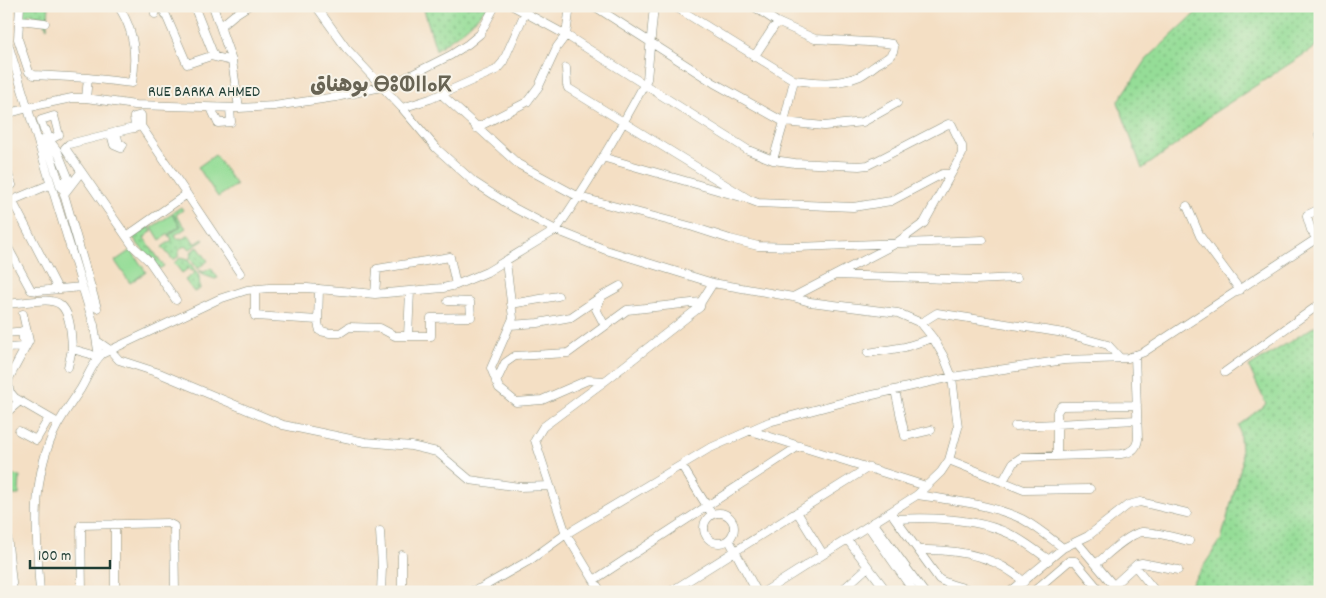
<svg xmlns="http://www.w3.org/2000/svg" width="1326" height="598" viewBox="0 0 1326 598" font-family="Dekko,'Playpen Sans Arabic','Noto Sans Tifinagh',sans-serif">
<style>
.grass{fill:url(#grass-dots);stroke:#5a8d66}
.park{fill:#95dd97;stroke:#5a8d66}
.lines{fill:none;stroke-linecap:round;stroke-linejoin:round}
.minor-casing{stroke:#8a8e7c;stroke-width:9}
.minor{stroke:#fff;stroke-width:8}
.labels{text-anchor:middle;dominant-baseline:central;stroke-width:4;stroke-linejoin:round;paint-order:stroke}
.street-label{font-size:16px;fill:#1f3d34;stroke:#f7f3e8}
.district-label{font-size:21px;font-weight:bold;fill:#686454;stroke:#f7f3e8}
</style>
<defs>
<pattern id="grass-dots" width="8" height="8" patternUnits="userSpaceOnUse" patternTransform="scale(1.25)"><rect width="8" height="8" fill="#95dd97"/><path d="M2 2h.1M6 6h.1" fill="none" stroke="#79b47c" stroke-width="1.8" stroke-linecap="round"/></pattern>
</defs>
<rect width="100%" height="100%" fill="#f7f3e8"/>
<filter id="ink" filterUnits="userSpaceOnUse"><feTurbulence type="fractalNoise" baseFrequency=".02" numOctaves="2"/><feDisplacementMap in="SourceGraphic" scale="10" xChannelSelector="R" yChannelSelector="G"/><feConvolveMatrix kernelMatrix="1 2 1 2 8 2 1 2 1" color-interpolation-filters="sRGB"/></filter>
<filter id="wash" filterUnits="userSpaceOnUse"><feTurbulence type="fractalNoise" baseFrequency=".0096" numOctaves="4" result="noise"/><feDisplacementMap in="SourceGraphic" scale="20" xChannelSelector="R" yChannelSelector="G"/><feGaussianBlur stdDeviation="1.12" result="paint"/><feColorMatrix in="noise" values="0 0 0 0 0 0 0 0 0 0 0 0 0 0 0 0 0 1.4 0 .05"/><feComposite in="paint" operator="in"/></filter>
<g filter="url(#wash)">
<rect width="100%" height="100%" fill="#f4dfc4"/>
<!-- grass -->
<path class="grass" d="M 23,6 L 49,6 L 47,28 L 45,25 L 44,16 L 28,14 L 27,19 L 22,19 Z
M 423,6 L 492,6 L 485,10 L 466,28 L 436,50 Z
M 1203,6 L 1320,6 L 1320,44 L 1212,114 L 1180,142 L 1142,169 L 1118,102 L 1147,59 Z
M 181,207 L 183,210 L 176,215 L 186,228 L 175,235 L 178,239 L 180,238 L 182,239 L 189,235 L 195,244 L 203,239 L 204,240 L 190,249 C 186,245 181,246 179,251 L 179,256 L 173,260 L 162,247 L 172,240 L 170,236 L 168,236 L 181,226 L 172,213 Z
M 149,226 L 152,231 L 144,238 L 164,266 L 159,269 C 151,257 140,249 133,237 Z
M 198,247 L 208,261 L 198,268 L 200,272 L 202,271 L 204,272 L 211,268 L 218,278 L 215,279 L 201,274 L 190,258 L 192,251 Z
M 180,258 L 188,260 L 199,276 L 200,289 L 194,292 L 185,280 L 195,273 L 192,270 L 190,271 L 189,268 L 182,273 L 174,263 Z
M 1320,323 L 1320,592 L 1186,592 L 1221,540 L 1242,463 L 1239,425 L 1266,404 L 1249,367 Z"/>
<!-- park -->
<path class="park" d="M 215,155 L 236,185 L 218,197 L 198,167 Z
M 172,214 L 180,226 L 160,240 L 152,227 Z
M 131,250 L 146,272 L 130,283 L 115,261 Z
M 6,475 L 20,476 L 19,495 L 6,495 Z"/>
</g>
<g filter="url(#ink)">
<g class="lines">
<!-- minor casing -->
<g class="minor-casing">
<path id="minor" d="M 20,6 L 18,39 L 29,72 L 34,75 L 88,78 L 86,98
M 162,6 L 187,64 L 211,56 L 232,61
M 194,6 L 214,56
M 213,6 L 232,61 L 239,108
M 513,6 L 566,35 L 748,150 L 773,160 L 795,163 L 859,166 L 868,165 L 880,159 L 948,124 L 952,125 L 962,146 L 962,154 L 924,223 L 895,244 L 793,297
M 594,6 L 714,83 L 784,122 L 773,160
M 654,6 L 647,79 L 644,85 C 617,135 588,184 556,230 L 606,250 L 713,283 L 793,297 L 810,302 L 898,313 L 921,323 L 933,338 L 944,357 L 952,377 L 958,428 L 949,460 L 941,472 L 917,495 L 764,592
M 674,6 L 794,80 L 784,122 L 824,126 L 863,122 L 897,103
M 753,6 L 777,22 L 815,39 L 886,43 L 892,44 L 894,47 C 894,55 886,59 879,63 C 873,67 866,73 860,76 C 838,85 816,83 794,80
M 155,14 L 155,6
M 19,20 L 45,23
M 221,26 L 234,15 L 248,6
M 6,37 L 94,325 L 99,357
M 754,57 L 777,22
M 566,68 L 567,85 L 568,88 L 750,200 L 758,203 L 853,207 L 891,201 L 942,174 L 950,174
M 88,78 L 132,83 C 137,56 134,29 118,6
M 441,94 L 518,164 L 579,197 L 693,227 L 730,239 L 758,246 L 797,247 L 983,240
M 211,108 L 218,123 L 231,122 L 230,108
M 402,108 L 430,99 L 496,70 L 503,62 L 528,6
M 6,114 L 43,104 L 72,98 L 86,98 L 135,105 L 239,108 L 274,106 L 336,97 L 381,87 L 403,79 L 451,55 L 468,44 L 480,34 L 495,6
M 54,116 L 59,135 L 49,140 L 57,150 L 68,177 L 61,188 L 45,138 L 48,136 L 46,130 L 44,130 L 41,120 Z
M 135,128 L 134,117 L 141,115 L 141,126
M 476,128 L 527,102 L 539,86 L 557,47 L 566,35 L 570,6
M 111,134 L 114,145 L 121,148 L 123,145 L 119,144 L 116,132
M 1319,135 L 1320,136
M 602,157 L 741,197
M 6,169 L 12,185 L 6,189
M 81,172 L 64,194 L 97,308
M 6,203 L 51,184
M 15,206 L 58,289
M 1187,206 L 1200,236 L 1240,290
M 1320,209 L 1307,215 L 1307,217 L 1311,230 L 1320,245
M 127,236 L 187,194
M 6,244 L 31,290 L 38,291 L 82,287
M 506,262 L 513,318 L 491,368 L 499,388 L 516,402 L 542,400 L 588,380 L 605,381 L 700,307 L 701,302 L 713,283
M 836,275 L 975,280 L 1017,278
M 255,289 L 255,316 L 318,320
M 319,289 L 318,323 L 320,331 L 330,333 L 340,333 L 349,327 L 380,328 L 395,336 L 431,336 L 431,318 L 471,317 L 470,302 L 448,301
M 375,294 L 377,269 L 450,257 L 456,285
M 602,296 L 596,309 L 605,326
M 176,300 L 149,261 L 133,246 L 65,148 L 69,144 L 141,126 L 240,273
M 6,304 C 55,300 70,289 72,349
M 511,304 L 558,296
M 23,314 L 29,341 L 9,378 L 8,385 L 10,392 L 15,398 L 58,423
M 921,323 L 937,313 L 1064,333 L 1108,345 L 1120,358
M 510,325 L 538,323 L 571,317 L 602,296 L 620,286
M 6,333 L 26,331
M 408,336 L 410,291
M 97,341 L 110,350 L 119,360 L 159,373 L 283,425 L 365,442 L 411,446 L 437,452 L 470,480 L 519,487 L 550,486
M 6,348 L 24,347 L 22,331
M 868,353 L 905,347 L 933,338
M 68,367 L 72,349 L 90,354 L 98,358
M 1225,372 L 1320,304
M 496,382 L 505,363 L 515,356 L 568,353 L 627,310 L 701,302
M 895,390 L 905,436 L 931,430
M 6,413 L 20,401
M 1015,426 L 1137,420
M 748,430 L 926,486
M 19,431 L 36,440 L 49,418
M 1057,455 L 1057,412 L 1061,406 L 1137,405
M 949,460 L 1024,490 L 1090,489
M 682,466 L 710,511
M 1003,481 L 1013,463 L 1022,457 L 1121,454 C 1131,453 1137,448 1138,439 L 1135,355
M 917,495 C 951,500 990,504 1022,519 C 1037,527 1050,538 1063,548
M 797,512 L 823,554
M704 528a15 15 0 1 1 30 0a15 15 0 1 1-30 0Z
M 894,517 L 939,579 C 949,586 963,586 974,592
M 896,519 C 933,517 976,518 1010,534 C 1024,541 1037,551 1049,560
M 873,522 L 924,592
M 115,524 L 115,592
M 6,526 L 13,592
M 868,526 L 914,592
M 380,531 L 382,567 L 381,592
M 847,539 L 882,585
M 729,540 L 757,592
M 1077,542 L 1119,592
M 920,550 C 957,549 996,555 1024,582
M 1096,564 C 1107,555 1128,534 1142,532 C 1154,531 1176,538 1189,541
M 1135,566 L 1156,592
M 594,580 L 799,446
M 1114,585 L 1137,564 L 1142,563 L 1178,570
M 40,592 C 36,536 30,477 57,426 C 64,413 72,402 80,390 C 87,379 92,363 102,354 L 219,299 L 247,290 L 269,288 L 307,288 L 375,294 L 443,288 L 456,285 L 487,272 L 556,230 L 514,208 L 474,182 L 436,148 L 402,108 L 346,48 L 316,6
M 82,592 L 81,525 L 168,523 L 174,526 L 175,592
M 402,592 L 402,555
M 469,592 L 481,588 L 530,560 L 566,534 L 708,449 L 769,422 L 855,399 L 952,377 L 1064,360 L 1128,358 L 1144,352 L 1316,239
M 601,592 L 566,534 L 535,440 L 543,427 L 605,381
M 670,592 L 869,467
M 840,592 L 868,567
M 874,592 L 882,585 L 887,592
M 1010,592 L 1063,548 L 1088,536 L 1128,505 L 1140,502 L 1187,513
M 1033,592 L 1069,561 L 1075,561 L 1101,592"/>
</g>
<!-- minor -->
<use href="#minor" class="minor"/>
</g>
</g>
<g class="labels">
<!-- street labels -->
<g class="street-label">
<text x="204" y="92">RUE BARKA AHMED</text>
</g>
<!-- district labels -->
<g class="district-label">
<text x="381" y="87">بوهناق ⴱⵓⵀⵏⵏⴰⴽ</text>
</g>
</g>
<!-- margin -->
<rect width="1326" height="598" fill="none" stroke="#f7f3e8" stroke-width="25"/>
<!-- scale -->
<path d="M30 560v8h80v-8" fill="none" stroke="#1f3d34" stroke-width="2.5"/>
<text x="38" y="560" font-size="15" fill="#1f3d34" stroke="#f7f3e8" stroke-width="4" paint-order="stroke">100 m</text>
</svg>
